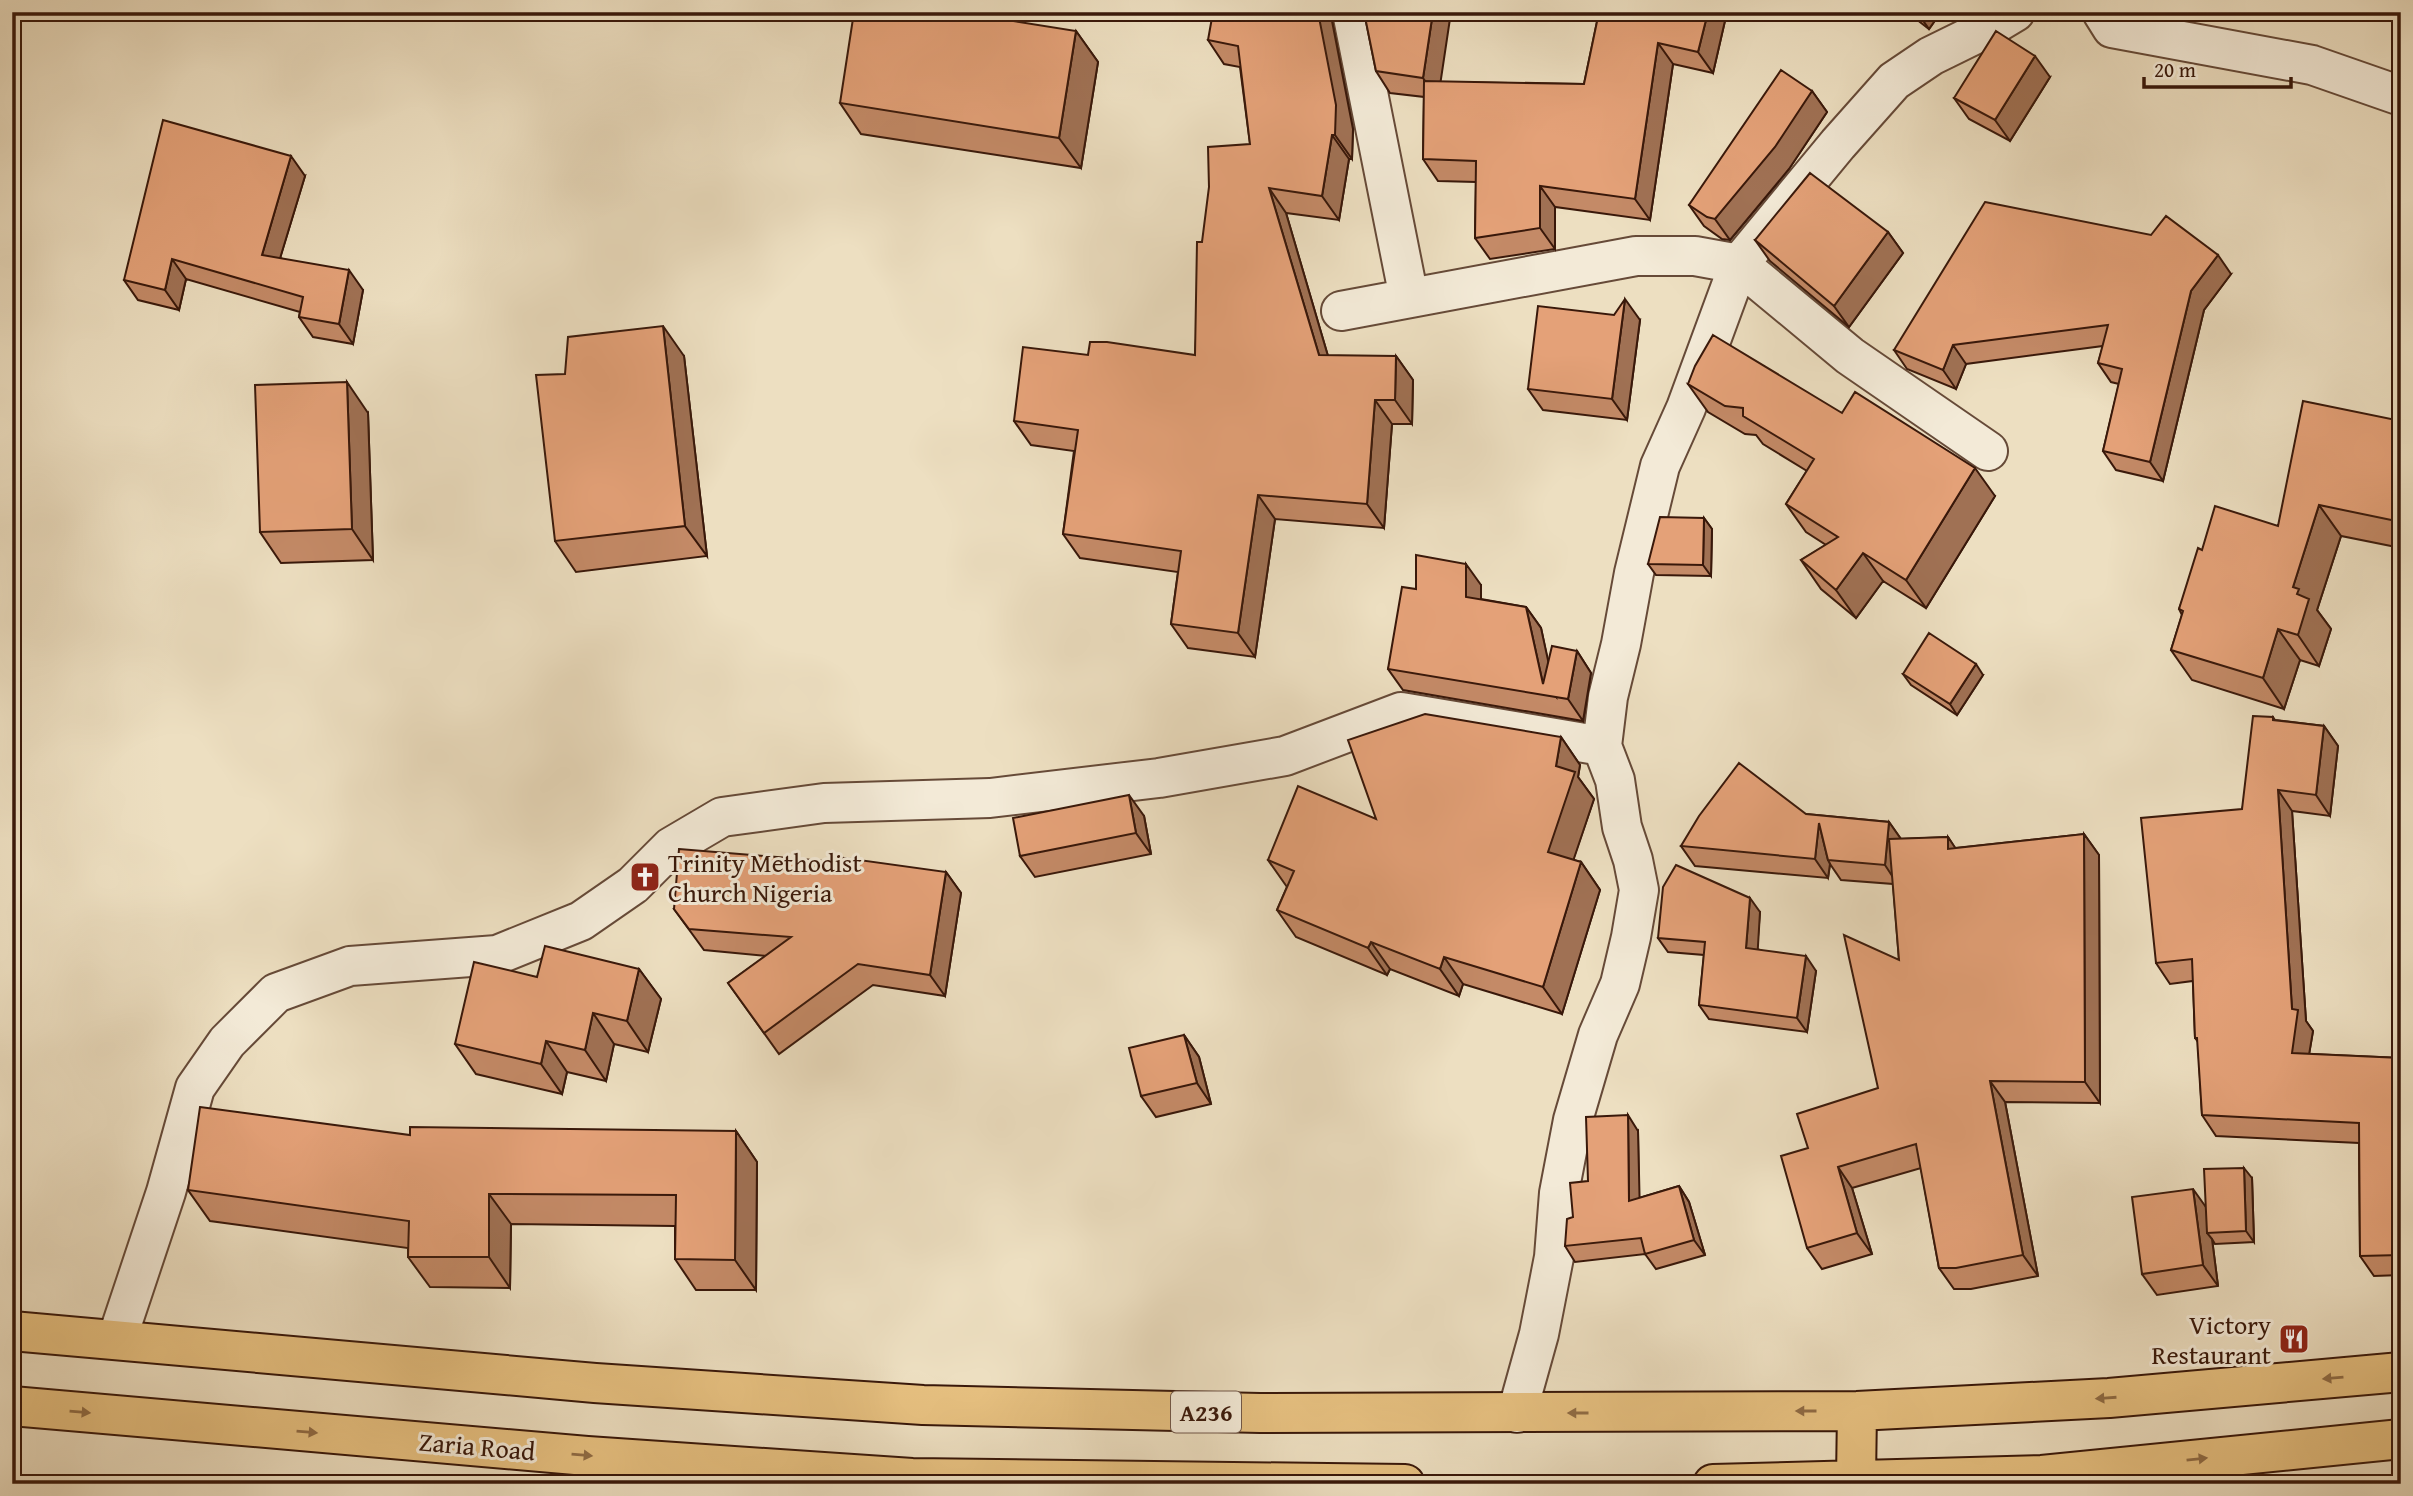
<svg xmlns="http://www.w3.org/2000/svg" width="2413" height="1496" viewBox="0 0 2413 1496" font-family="'Gentium Book Plus',serif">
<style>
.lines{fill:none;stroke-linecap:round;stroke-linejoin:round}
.street-casing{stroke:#664a38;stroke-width:42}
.highway-casing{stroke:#39180a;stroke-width:42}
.street{stroke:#f3ead7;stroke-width:38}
.highway{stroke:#e6c080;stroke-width:38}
.wall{fill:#c48a67;stroke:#39180a;stroke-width:2}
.shaded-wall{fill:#a07154;stroke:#39180a;stroke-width:2}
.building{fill:#e4a178;stroke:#39180a;stroke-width:2}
.oneway{fill:#906c45}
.labels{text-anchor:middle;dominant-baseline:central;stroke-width:6;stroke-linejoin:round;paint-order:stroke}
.shield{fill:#f3ead7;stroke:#715748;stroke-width:2}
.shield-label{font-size:24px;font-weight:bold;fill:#39180a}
.poi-label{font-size:26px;fill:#39180a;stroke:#f3ead7;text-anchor:start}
.street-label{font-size:26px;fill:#39180a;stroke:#f3ead7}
</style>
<rect width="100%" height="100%" fill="#eddfc1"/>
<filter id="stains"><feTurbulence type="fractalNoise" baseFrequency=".00286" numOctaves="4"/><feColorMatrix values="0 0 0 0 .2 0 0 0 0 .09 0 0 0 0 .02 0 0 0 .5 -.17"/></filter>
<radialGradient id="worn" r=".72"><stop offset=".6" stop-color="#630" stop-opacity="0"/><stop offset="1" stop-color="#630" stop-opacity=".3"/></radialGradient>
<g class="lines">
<!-- street casing -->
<g class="street-casing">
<path id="street" d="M 1352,12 L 1409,298
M 2102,12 L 2112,28 L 2312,65 L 2401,96
M 1341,311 L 1636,256 L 1695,256 L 1739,264 L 1850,356 L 1988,451
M 117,1339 L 166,1192 L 195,1088 L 227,1042 L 276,993 L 350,966 L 497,955 L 581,921 L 633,885 L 671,847 L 722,817 L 824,803 L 990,798 L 1159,778 L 1285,756 L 1401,712 L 1602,746
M 1517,1413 L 1539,1334 L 1554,1257 L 1559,1193 L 1573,1120 L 1598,1035 L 1620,984 L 1631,937 L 1639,890 L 1633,860 L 1622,827 L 1615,780 L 1602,746 L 1608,697 L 1621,644 L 1634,573 L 1660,466 L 1686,408 L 1739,264 L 1838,144 L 1894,81 L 1931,56 L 1990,27 L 2015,12"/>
</g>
<!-- highway casing -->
<g class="highway-casing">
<path id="highway" d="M 12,1331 L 595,1383 L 923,1405 L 1260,1413 L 1857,1411 L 2109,1398 L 2401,1372
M 12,1406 L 587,1456 L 912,1478 L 1405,1484
M 1856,1479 L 1857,1411
M 1713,1484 L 2042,1475 L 2401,1439"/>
</g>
<!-- street -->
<use href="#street" class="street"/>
<!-- highway -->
<use href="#highway" class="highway"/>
</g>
<!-- wall -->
<path class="wall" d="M 12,12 L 83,12 L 83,14 L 12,20 Z
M 1364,12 L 1441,82 L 1584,84 L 1599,12 L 1727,12 L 1713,73 L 1673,64 L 1650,220 L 1555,207 L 1555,249 L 1490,259 L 1475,238 L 1476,182 L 1438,181 L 1423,159 L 1424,97 L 1390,93 L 1376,71 Z
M 1907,12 L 1941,12 L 1929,29 Z
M 1331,16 L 1353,129 L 1352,159 L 1349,159 L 1339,220 L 1286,213 L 1328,356 L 1396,356 L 1413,380 L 1412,424 L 1392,424 L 1384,528 L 1275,519 L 1255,657 L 1188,648 L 1171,624 L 1178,572 L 1080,558 L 1063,534 L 1074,451 L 1031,445 L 1014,421 L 1088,355 L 1195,355 L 1202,242 L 1250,144 L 1240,67 L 1224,64 L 1208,40 Z
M 1076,31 L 1098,62 L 1081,168 L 861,134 L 840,103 Z
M 2050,77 L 2010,141 L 1969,119 L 1954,98 Z
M 1812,91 L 1827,112 L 1789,169 L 1730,240 L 1722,239 L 1704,226 L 1689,205 Z
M 305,176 L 280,258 L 363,290 L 353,344 L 313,337 L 299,317 L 300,312 L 186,279 L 179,310 L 138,300 L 124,280 Z
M 1888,232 L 1903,253 L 1849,327 L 1770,261 L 1755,240 Z
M 2231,274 L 2204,310 L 2163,481 L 2116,470 L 2103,451 L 2119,384 L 2111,382 L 2098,363 L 2103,346 L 1966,364 L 1956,389 L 1907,369 L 1894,350 Z
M 1640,320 L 1627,420 L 1543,410 L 1528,389 Z
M 684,356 L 707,556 L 576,572 L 555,541 L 565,374 Z
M 1688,384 L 1842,413 L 1995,496 L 1926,608 L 1883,581 L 1856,618 L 1821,589 L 1801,560 L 1826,545 L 1806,532 L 1786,504 L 1807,471 L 1763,444 L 1756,435 L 1745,434 L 1708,412 Z
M 368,413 L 373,560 L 281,563 L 260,532 Z
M 2401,421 L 2401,548 L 2341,536 L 2317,610 L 2331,629 L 2319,666 L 2300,660 L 2284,709 L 2192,680 L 2171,650 L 2182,615 L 2179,609 L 2202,550 L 2278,526 Z
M 1704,518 L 1712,529 L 1711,576 L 1656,575 L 1648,564 Z
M 1481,585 L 1481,599 L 1526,607 L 1541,628 L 1548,662 L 1577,651 L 1591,673 L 1583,721 L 1403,690 L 1388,669 L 1416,589 Z
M 1903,674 L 1983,675 L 1957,715 L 1911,685 Z
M 2273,717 L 2275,720 L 2324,726 L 2338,746 L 2330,816 L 2292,811 L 2306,1021 L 2313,1031 L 2309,1054 L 2401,1058 L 2401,1275 L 2374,1276 L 2360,1256 L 2359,1143 L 2216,1136 L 2202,1115 L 2198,1042 L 2195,1038 L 2193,981 L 2170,984 L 2156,963 L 2242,809 Z
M 1561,737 L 1580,765 L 1578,777 L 1594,799 L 1573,860 L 1581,862 L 1600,890 L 1562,1014 L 1463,984 L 1459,996 L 1390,969 L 1387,975 L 1296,937 L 1277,910 L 1287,887 L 1268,860 L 1376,819 Z
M 1806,814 L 1889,822 L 1901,839 L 1948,837 L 1955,848 L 2084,834 L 2099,855 L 2100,1103 L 2005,1102 L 2038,1276 L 1971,1289 L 1954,1289 L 1939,1268 L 1921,1168 L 1852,1188 L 1872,1254 L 1822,1269 L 1807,1248 L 1808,1148 L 1878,1088 L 1899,960 L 1893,884 L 1841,880 L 1830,864 L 1828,878 L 1695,866 L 1681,846 Z
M 1144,816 L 1151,854 L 1035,877 L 1020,856 Z
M 946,872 L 961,893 L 945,996 L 873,985 L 779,1054 L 728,983 L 766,956 L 704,950 L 674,909 Z
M 1760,912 L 1757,949 L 1816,971 L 1807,1032 L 1709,1019 L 1699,1005 L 1704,955 L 1668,952 L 1658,938 Z
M 639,969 L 661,999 L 648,1052 L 614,1044 L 606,1081 L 567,1072 L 562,1094 L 476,1074 L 455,1044 L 537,977 Z
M 1184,1035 L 1199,1057 L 1211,1104 L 1156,1117 L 1141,1096 Z
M 736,1131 L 757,1162 L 756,1290 L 696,1290 L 675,1259 L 675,1226 L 511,1224 L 510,1288 L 430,1287 L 408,1257 L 408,1248 L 210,1221 L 188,1190 L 410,1135 Z
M 1638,1131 L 1639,1198 L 1679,1186 L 1689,1202 L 1705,1255 L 1656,1269 L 1645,1254 L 1575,1262 L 1565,1246 L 1588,1181 Z
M 2252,1178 L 2254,1242 L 2215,1244 L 2212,1239 L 2218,1286 L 2157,1295 L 2142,1274 L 2206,1208 Z"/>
<!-- shaded-wall -->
<path class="shaded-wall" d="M 1318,12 L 1331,12 L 1331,16 L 1353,129 L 1352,159 L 1335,135 Z
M 1433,12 L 1451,12 L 1438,99 L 1423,78 Z
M 1708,12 L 1727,12 L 1713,73 L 1698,52 Z
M 1917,12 L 1941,12 L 1929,29 Z
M 1076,31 L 1098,62 L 1081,168 L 1059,138 Z
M 1658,43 L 1673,64 L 1650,220 L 1635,199 Z
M 2035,56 L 2050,77 L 2010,141 L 1995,120 Z
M 1812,91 L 1827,112 L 1789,169 L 1730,240 L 1715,219 Z
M 1332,135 L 1349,159 L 1339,220 L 1322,196 Z
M 291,156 L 305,176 L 275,275 L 262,255 Z
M 1540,186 L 1555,207 L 1555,249 L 1540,228 Z
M 1269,188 L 1286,213 L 1335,380 L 1319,355 Z
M 1888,232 L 1903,253 L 1849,327 L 1834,306 Z
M 2218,255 L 2231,274 L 2204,310 L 2163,481 L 2150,462 L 2191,291 Z
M 172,259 L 186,279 L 179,310 L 165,290 Z
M 349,270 L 363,290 L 353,344 L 339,324 Z
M 1625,299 L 1640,320 L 1627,420 L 1612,399 Z
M 663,326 L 684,356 L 707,556 L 685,526 Z
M 1953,345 L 1966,364 L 1956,389 L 1943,370 Z
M 1396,356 L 1413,380 L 1412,424 L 1395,400 Z
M 347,382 L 368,413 L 373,560 L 352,529 Z
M 1375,400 L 1392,424 L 1384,528 L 1367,504 Z
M 1975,468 L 1995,496 L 1926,608 L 1906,580 Z
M 1258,495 L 1275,519 L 1255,657 L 1238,633 Z
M 2319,505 L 2341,536 L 2317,610 L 2331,629 L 2319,666 L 2298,635 L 2293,587 Z
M 1704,518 L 1712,529 L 1711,576 L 1703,565 Z
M 1863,553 L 1883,581 L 1856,618 L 1836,590 Z
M 1466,564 L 1481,585 L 1481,618 L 1466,597 Z
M 1526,607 L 1541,628 L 1556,697 L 1543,684 Z
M 2278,629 L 2300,660 L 2284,709 L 2263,678 Z
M 1577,651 L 1591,673 L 1583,721 L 1568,699 Z
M 1976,664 L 1983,675 L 1957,715 L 1950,704 Z
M 2324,726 L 2338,746 L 2330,816 L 2316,795 Z
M 1561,737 L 1580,765 L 1578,777 L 1594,799 L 1567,879 L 1548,852 L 1556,766 Z
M 2278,790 L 2292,811 L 2306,1021 L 2313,1031 L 2306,1073 L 2292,1053 L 2292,1009 Z
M 1129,795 L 1144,816 L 1151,854 L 1136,833 Z
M 1889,822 L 1903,842 L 1898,885 L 1885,865 Z
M 1819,823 L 1828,860 L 1830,864 L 1828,878 L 1815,859 Z
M 2084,834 L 2099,855 L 2100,1103 L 2085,1082 Z
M 1948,837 L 1962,858 L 1948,849 Z
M 1581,862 L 1600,890 L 1562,1014 L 1543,987 Z
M 946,872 L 961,893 L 945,996 L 930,975 Z
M 1750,898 L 1760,912 L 1757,962 L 1746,948 Z
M 1371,942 L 1390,969 L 1387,975 L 1368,948 Z
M 1806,956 L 1816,971 L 1807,1032 L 1797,1018 Z
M 1444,957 L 1463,984 L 1459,996 L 1440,969 Z
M 639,969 L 661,999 L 648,1052 L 627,1021 Z
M 593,1013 L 614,1044 L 606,1081 L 585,1050 Z
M 1184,1035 L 1199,1057 L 1211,1104 L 1197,1083 Z
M 546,1041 L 567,1072 L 562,1094 L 541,1064 Z
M 1990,1081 L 2005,1102 L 2038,1276 L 2023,1255 Z
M 1628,1115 L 1638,1131 L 1640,1216 L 1629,1201 Z
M 736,1131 L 757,1162 L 756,1290 L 735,1260 Z
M 1838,1167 L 1852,1188 L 1872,1254 L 1857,1233 Z
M 2244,1168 L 2252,1178 L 2254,1242 L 2246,1231 Z
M 1679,1186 L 1689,1202 L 1705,1255 L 1694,1240 Z
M 2193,1189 L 2208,1210 L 2207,1233 L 2212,1239 L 2218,1286 L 2203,1265 Z
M 489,1194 L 511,1224 L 510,1288 L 489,1257 Z"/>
<!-- building -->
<path class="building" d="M 854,12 L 956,12 L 1076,31 L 1059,138 L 840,103 Z
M 1213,12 L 1318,12 L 1336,105 L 1335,135 L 1332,135 L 1322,196 L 1269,188 L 1319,355 L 1396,356 L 1395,400 L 1375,400 L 1367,504 L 1258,495 L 1238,633 L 1171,624 L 1181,551 L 1063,534 L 1078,430 L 1014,421 L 1023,347 L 1088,355 L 1090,342 L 1107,342 L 1195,355 L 1197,242 L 1202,242 L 1209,187 L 1208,147 L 1250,144 L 1238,46 L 1208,40 Z
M 1364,12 L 1433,12 L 1423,78 L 1376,71 Z
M 1599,12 L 1708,12 L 1698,52 L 1658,43 L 1635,199 L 1540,186 L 1540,228 L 1475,238 L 1476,161 L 1423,159 L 1424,81 L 1584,84 Z
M 1996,31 L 2035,56 L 1995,120 L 1954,98 Z
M 1781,70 L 1812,91 L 1775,147 L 1715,219 L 1707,217 L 1689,205 Z
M 163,120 L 291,156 L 262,255 L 349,270 L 339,324 L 299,317 L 303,297 L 172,259 L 165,290 L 124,280 Z
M 1810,173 L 1888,232 L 1834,306 L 1755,240 Z
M 1985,202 L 2151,235 L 2166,216 L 2218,255 L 2191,291 L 2150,462 L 2103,451 L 2122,369 L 2098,363 L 2108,325 L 1953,345 L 1943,370 L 1894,350 Z
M 1625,299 L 1612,399 L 1528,389 L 1538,306 L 1614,315 Z
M 663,326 L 685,526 L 555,541 L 536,375 L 565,374 L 568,337 Z
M 1713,335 L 1842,413 L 1855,392 L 1975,468 L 1906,580 L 1863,553 L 1836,590 L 1801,560 L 1838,537 L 1786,504 L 1814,459 L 1743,416 L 1743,408 L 1725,406 L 1688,384 L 1695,366 Z
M 347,382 L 352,529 L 260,532 L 255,385 Z
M 2303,401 L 2401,421 L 2401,522 L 2319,505 L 2293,587 L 2299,589 L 2297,594 L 2309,599 L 2298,635 L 2278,629 L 2263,678 L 2171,650 L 2183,611 L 2179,609 L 2198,548 L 2202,550 L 2215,506 L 2278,526 Z
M 1660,517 L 1704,518 L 1703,565 L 1648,564 Z
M 1416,555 L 1466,564 L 1466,597 L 1526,607 L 1543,684 L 1552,646 L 1577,651 L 1568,699 L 1388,669 L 1402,587 L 1416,589 Z
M 1929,633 L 1976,664 L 1950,704 L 1903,674 Z
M 1425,714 L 1561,737 L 1556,766 L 1575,772 L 1548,852 L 1581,862 L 1543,987 L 1444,957 L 1440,969 L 1371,942 L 1368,948 L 1277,910 L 1294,871 L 1268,860 L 1298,786 L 1376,819 L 1348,740 Z
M 2253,716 L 2273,717 L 2273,720 L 2324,726 L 2316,795 L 2278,790 L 2292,1009 L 2298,1010 L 2292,1053 L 2401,1058 L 2401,1255 L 2360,1256 L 2359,1123 L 2202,1115 L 2197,1038 L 2195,1038 L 2192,959 L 2156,963 L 2141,818 L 2242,809 Z
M 1739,763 L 1806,814 L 1889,822 L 1885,865 L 1828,860 L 1819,823 L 1815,859 L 1681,846 L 1699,816 Z
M 1129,795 L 1136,833 L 1020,856 L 1013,818 Z
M 2084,834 L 2085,1082 L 1990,1081 L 2023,1255 L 1956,1268 L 1939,1268 L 1916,1144 L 1838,1167 L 1857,1233 L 1807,1248 L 1781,1156 L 1808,1148 L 1797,1114 L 1878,1088 L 1844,935 L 1899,960 L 1889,839 L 1948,837 L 1948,849 Z
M 679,849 L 837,862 L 838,857 L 946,872 L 930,975 L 858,964 L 764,1033 L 728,983 L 791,937 L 689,929 L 674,909 Z
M 1676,865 L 1750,898 L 1746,948 L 1806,956 L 1797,1018 L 1699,1005 L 1705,942 L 1658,938 L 1663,887 Z
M 545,946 L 639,969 L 627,1021 L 593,1013 L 585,1050 L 546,1041 L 541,1064 L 455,1044 L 474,962 L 537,977 Z
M 1184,1035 L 1197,1083 L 1141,1096 L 1129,1048 Z
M 200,1107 L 410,1135 L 410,1127 L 736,1131 L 735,1260 L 675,1259 L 676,1195 L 489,1194 L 489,1257 L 408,1257 L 409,1221 L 188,1190 Z
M 1628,1115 L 1629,1201 L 1679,1186 L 1694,1240 L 1645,1254 L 1641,1238 L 1565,1246 L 1567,1219 L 1573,1217 L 1570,1183 L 1588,1181 L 1586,1117 Z
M 2244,1168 L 2246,1231 L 2207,1233 L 2204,1169 Z
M 2193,1189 L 2203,1265 L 2142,1274 L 2132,1197 Z"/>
<!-- one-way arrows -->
<defs><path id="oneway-solid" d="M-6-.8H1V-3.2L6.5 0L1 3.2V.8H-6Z" transform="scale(1.75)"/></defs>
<g class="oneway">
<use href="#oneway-solid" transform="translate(2333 1378) rotate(175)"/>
<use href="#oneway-solid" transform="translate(2106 1398) rotate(176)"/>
<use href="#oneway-solid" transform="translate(1806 1411) rotate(180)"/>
<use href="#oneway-solid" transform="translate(80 1412) rotate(5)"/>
<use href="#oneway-solid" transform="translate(1578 1413) rotate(180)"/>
<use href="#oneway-solid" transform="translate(307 1432) rotate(5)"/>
<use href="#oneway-solid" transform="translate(582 1455) rotate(5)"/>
<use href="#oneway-solid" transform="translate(2197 1459) rotate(-6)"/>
</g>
<!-- icons -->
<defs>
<g id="church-square" transform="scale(1.575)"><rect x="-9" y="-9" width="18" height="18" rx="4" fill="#8f2418" stroke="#f3ead7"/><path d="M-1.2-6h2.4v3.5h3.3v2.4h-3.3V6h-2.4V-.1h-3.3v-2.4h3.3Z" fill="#fff"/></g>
<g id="restaurant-square" transform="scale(1.575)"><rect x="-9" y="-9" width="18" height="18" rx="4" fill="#8f2418" stroke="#f3ead7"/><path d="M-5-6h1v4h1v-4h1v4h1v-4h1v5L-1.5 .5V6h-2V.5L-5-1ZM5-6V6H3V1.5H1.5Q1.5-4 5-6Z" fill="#fff"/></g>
</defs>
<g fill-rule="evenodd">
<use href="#church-square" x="645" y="877"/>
<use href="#restaurant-square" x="2294" y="1339"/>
</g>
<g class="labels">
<!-- shield labels -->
<rect class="shield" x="1171" y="1391.5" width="70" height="41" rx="5"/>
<g class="shield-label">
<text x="1206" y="1412">A236</text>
</g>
<!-- poi labels -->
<g class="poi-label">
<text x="668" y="862">Trinity Methodist<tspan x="668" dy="30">Church Nigeria</tspan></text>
<text x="2271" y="1324" text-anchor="end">Victory<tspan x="2271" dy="30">Restaurant</tspan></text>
</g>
<!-- street labels -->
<g class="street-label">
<text transform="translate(477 1446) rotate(5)">Zaria Road</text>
</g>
</g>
<!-- margin -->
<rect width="2413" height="1496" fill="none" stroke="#eddfc1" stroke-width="42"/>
<rect x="14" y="14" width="2385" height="1468" fill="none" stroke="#39180a" stroke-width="3.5"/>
<rect x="21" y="21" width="2371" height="1454" fill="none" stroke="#39180a" stroke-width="2"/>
<!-- scale -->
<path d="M2144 77v10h147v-10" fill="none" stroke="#39180a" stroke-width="3.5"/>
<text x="2154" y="77" font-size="21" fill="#39180a" stroke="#f3ead7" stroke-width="5" paint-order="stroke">20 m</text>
<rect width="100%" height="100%" filter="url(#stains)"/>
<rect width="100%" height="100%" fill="url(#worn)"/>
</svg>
